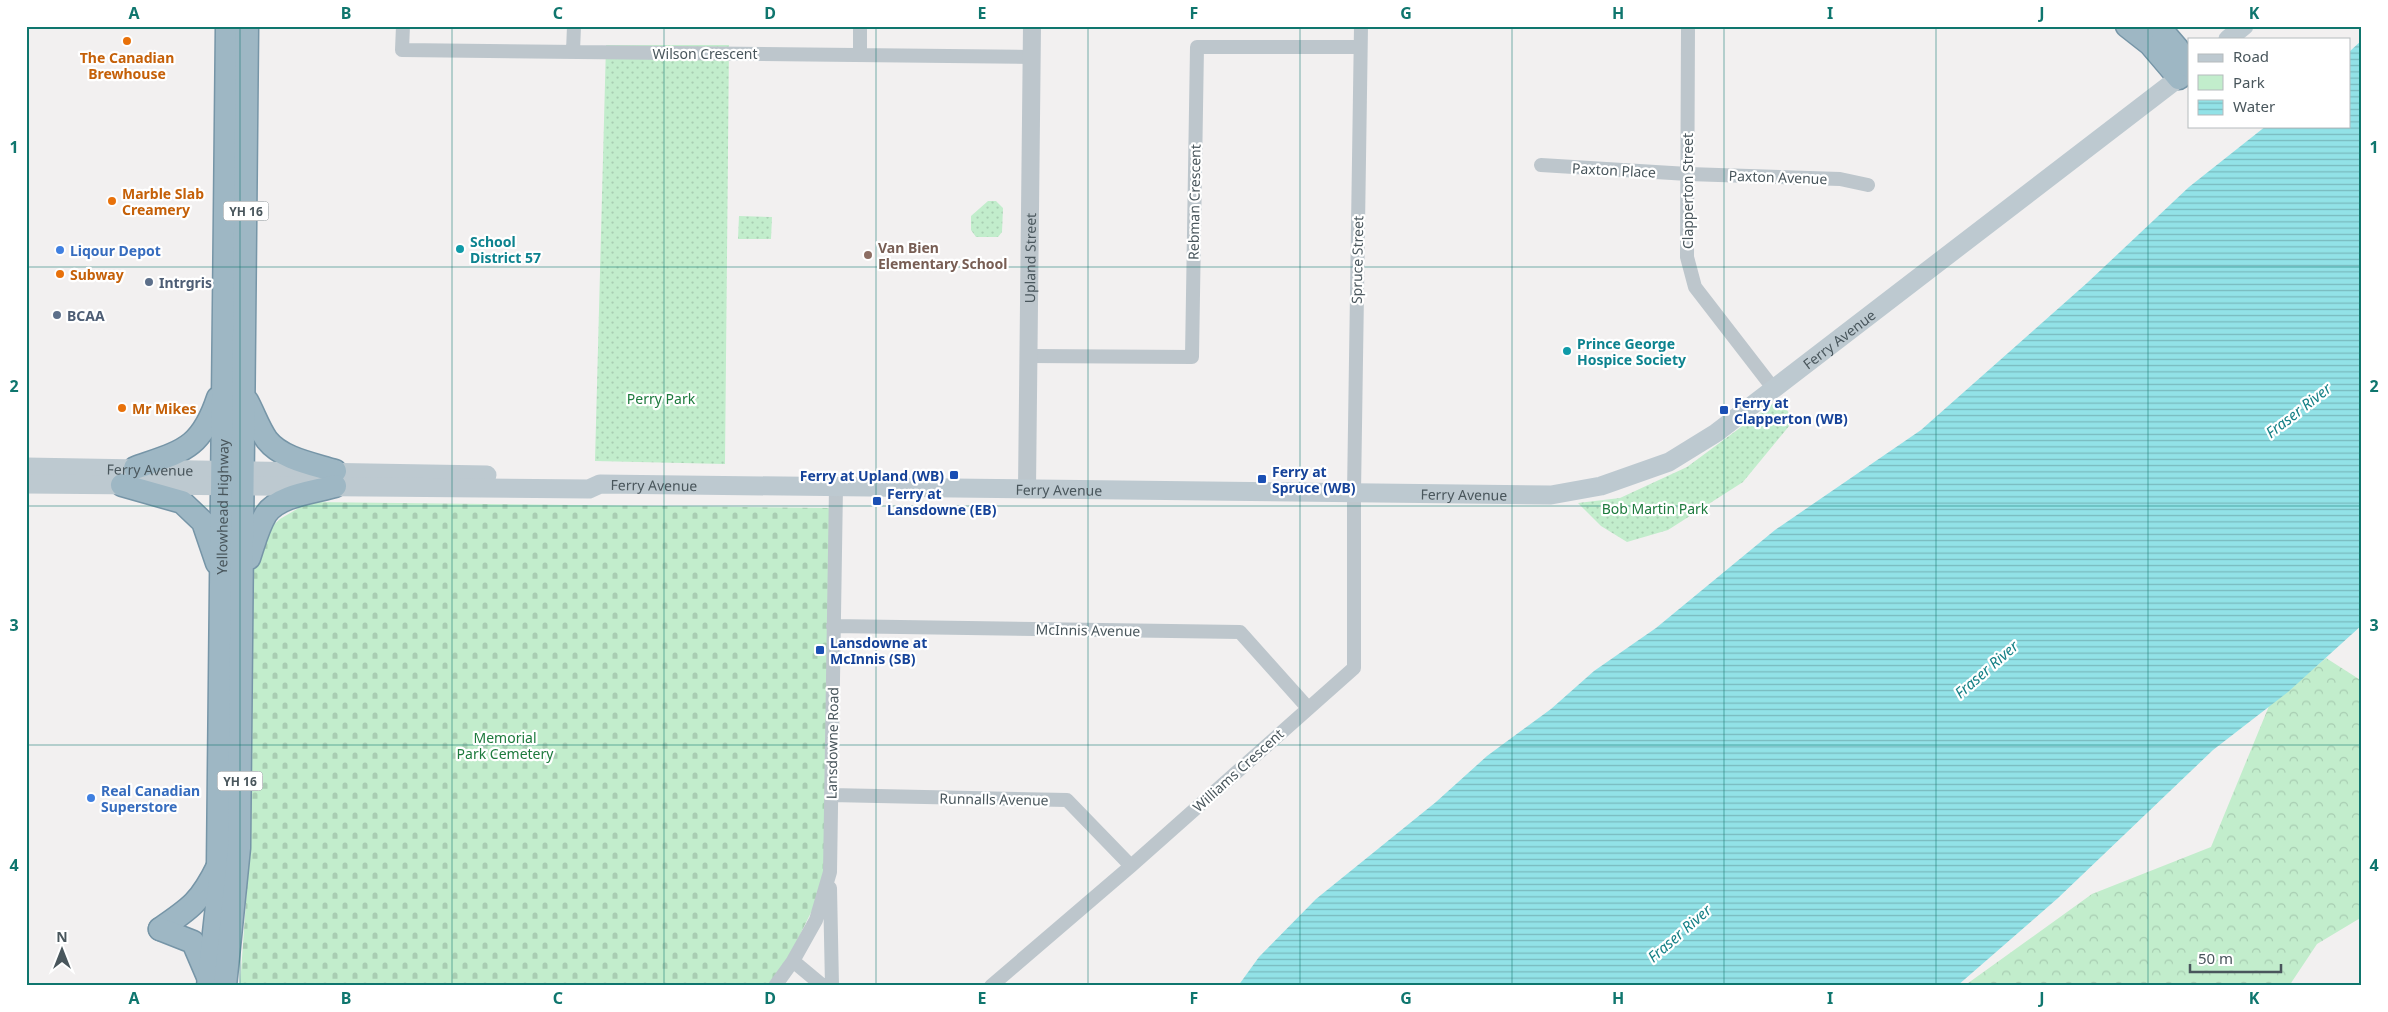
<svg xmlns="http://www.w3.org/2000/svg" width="2388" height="1012" viewBox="0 0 2388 1012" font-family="'Noto Sans',sans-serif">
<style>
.green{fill:url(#green-dots)}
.forest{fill:url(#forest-crowns)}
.cemetery{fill:url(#cemetery-stones)}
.water{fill:url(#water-rules)}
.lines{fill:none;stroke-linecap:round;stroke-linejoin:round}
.trunk-casing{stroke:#7695a7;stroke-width:25}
.minor{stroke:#bdc6cc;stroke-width:14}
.tertiary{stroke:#bdc6cc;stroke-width:18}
.secondary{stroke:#bdc9d0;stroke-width:19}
.trunk{stroke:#9eb7c4;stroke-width:22}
.grid{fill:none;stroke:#0f766e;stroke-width:1;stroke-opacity:0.55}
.food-dot{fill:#e8710a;stroke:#fff;stroke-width:2}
.culture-dot{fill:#0f9aa8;stroke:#fff;stroke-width:2}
.shop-dot{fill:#3f7fe0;stroke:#fff;stroke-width:2}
.education-dot{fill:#8d6e63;stroke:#fff;stroke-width:2}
.service-dot{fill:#5c6f8a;stroke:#fff;stroke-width:2}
.transit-dot{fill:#1a4fb4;stroke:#fff;stroke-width:2}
.labels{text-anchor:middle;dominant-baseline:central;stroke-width:4.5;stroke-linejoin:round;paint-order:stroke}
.shield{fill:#fff;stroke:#80898d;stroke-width:1}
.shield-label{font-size:12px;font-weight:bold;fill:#49565c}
.street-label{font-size:14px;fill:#49565c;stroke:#fff}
.food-label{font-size:14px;font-weight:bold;fill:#c56008;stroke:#fff;text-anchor:start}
.culture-label{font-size:14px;font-weight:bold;fill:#0d838f;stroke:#fff;text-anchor:start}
.education-label{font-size:14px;font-weight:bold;fill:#785e54;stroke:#fff;text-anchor:start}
.shop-label{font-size:14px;font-weight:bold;fill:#366cbe;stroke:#fff;text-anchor:start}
.service-label{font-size:14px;font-weight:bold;fill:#4e5e75;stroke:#fff;text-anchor:start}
.park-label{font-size:14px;fill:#1d7a3d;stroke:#fff}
.transit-label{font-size:14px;font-weight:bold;fill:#164399;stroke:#fff;text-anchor:start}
.water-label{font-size:15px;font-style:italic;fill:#158086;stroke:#fff}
.neatline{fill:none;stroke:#0f766e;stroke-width:2}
.grid-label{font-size:16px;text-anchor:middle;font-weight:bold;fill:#0f766e}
</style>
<defs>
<pattern id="green-dots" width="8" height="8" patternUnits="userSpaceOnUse" patternTransform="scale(1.25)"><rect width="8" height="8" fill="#c2edcc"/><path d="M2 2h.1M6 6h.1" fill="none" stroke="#a8cdb2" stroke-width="1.8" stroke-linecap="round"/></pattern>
<pattern id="forest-crowns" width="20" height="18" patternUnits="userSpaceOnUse" patternTransform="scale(1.25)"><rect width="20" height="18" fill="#c2edcc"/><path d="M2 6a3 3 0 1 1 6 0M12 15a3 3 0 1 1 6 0" fill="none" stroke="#a8cdb2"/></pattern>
<pattern id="cemetery-stones" width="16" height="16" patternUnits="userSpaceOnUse" patternTransform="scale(1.25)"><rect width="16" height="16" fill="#c2edcc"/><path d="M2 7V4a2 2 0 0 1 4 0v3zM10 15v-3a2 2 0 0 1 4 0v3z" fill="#a8cdb2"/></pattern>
<pattern id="water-rules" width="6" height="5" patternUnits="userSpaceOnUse" patternTransform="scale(1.25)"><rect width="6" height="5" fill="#92e2e7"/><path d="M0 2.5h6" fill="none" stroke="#79babe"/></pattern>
</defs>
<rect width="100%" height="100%" fill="#f2f0f0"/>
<!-- green -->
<path class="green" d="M 606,45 L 729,45 L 725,464 L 595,461 Z
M 988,201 L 996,201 L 1003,208 L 1002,232 L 998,237 L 976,237 L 971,230 L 971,216 Z
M 739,216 L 772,217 L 771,239 L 738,239 Z
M 1779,399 L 1794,420 L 1743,482 L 1668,530 L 1627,542 L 1601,526 L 1578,503 L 1620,498 L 1687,467 Z"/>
<!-- forest -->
<path class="forest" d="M 2326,658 L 2362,681 L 2362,917 L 2317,944 L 2289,986 L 1964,986 L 2092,894 L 2211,847 L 2269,706 Z"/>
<!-- cemetery -->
<path class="cemetery" d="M 309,502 L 833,508 L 832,870 L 785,965 L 769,986 L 240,986 L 251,831 L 252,575 L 264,534 L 280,519 Z"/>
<!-- water -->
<path class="water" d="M 2362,40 L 2362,625 L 2288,692 L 2213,750 L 2058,898 L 1957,986 L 1238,986 L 1259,957 L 1316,899 L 1436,802 L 1487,756 L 1551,709 L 1594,671 L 1656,628 L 1775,530 L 1921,430 L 2087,283 L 2189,187 L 2266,126 L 2349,126 L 2349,52 Z"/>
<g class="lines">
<!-- trunk casing -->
<g class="trunk-casing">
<g id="trunk">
<path d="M 2127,26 L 2150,44 L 2179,78"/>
<path d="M 2158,26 L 2177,48 L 2189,66"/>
<path d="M 247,401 C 254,414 259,429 267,440 C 282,459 313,464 335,471"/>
<path d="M 135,468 C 183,451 201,449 218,398"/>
<path d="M 122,485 L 182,502 L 203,522 L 217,563"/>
<path d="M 249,558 C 254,543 258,527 266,514 C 279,495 315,492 335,486"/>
<path d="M 160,929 C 191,908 201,901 218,866"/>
<path d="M 160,929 L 193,942 L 208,977"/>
<path id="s4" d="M 208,986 L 220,879 L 218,865 L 227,26"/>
<path d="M 225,986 L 239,848 L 247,26"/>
</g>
</g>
<!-- minor -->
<path class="minor" d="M 403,26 L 402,50 L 1032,57
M 1688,26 L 1687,257 L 1695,287 L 1773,388
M 573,51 L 574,26
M 860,55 L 860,26
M 1541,165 L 1688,174 L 1840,179 L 1868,185
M 1029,356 L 1192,357 L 1197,47 L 1360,47
M 833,626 L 1240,632 L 1308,708
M 831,795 L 1067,800 L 1131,866
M 830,888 L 832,986
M 793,961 L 823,986
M 775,986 L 793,961 L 816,920 L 830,872 L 836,487
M 991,986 L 1131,866 L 1354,668 L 1354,493 L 1361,26"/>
<!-- tertiary -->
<path class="tertiary" id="s1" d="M 1027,489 L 1032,26"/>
<!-- secondary -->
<g class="secondary">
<path d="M 2228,39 L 2244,26"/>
<path id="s2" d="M 26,467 L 487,475"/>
<path id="s3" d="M 26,484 L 589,489 L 600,484 L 1551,495 L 1601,486 L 1669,462 L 1716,433 L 2189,70"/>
</g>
<!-- trunk -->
<use href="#trunk" class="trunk"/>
</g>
<!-- grid -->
<path class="grid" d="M 240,26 L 240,986M 452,26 L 452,986M 664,26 L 664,986M 876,26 L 876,986M 1088,26 L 1088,986M 1300,26 L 1300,986M 1512,26 L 1512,986M 1724,26 L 1724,986M 1936,26 L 1936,986M 2148,26 L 2148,986M 26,267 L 2362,267M 26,506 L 2362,506M 26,745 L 2362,745"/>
<!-- markers -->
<g class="food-dot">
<circle cx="127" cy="41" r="5"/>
<circle cx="112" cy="201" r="5"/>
<circle cx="60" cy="274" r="5"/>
<circle cx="122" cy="408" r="5"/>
</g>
<g class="culture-dot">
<circle cx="460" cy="249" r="5"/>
<circle cx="1567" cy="351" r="5"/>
</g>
<g class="shop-dot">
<circle cx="60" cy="250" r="5"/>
<circle cx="91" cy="798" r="5"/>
</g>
<circle class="education-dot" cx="868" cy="255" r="5"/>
<g class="service-dot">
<circle cx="149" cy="282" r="5"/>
<circle cx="57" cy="315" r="5"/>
</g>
<g class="transit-dot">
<rect x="1719" y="405" width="10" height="10" rx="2.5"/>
<rect x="949" y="470" width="10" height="10" rx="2.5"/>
<rect x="1257" y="474" width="10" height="10" rx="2.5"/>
<rect x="872" y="496" width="10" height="10" rx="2.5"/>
<rect x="815" y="645" width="10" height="10" rx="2.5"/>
</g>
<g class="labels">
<!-- shield labels -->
<g class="shield">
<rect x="223.5" y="201.5" width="45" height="19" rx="4"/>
<rect x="217.5" y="771.5" width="45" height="19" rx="4"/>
</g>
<g class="shield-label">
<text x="246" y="211">YH 16</text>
<text x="240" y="781">YH 16</text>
</g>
<!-- street labels -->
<g class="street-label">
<text x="705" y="53">Wilson Crescent</text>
<text transform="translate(1614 170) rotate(3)">Paxton Place</text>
<text transform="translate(1778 177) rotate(2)">Paxton Avenue</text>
<text transform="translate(1687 191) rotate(-90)">Clapperton Street</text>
<text transform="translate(1194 202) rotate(-89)">Rebman Crescent</text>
<text stroke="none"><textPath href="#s1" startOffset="231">Upland Street</textPath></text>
<text transform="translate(1357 260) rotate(-89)">Spruce Street</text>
<text stroke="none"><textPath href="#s3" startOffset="1859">Ferry Avenue</textPath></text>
<text stroke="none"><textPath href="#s2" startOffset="124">Ferry Avenue</textPath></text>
<text stroke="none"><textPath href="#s3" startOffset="629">Ferry Avenue</textPath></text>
<text stroke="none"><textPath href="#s3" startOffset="1034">Ferry Avenue</textPath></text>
<text stroke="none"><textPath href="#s3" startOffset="1439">Ferry Avenue</textPath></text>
<text stroke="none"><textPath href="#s4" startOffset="480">Yellowhead Highway</textPath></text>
<text transform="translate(1088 630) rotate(1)">McInnis Avenue</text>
<text transform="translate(832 743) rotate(-89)">Lansdowne Road</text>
<text transform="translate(1238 770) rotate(-42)">Williams Crescent</text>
<text transform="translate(994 799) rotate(1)">Runnalls Avenue</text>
</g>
<!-- food labels -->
<g class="food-label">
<text x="127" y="57" text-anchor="middle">The Canadian<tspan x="127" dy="16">Brewhouse</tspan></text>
<text x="122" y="193">Marble Slab<tspan x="122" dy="16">Creamery</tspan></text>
<text x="70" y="274">Subway</text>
<text x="132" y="408">Mr Mikes</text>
</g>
<!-- culture labels -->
<g class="culture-label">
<text x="470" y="241">School<tspan x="470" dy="16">District 57</tspan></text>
<text x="1577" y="343">Prince George<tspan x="1577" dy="16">Hospice Society</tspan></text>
</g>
<!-- education labels -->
<g class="education-label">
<text x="878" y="247">Van Bien<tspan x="878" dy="16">Elementary School</tspan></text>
</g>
<!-- shop labels -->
<g class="shop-label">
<text x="70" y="250">Liqour Depot</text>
<text x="101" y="790">Real Canadian<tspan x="101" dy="16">Superstore</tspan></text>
</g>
<!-- service labels -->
<g class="service-label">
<text x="159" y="282">Intrgris</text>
<text x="67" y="315">BCAA</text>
</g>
<!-- park labels -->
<g class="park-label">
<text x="661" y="398">Perry Park</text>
<text x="1655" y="508">Bob Martin Park</text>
<text x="505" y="737">Memorial<tspan x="505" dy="16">Park Cemetery</tspan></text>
</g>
<!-- transit labels -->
<g class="transit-label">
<text x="1734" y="402">Ferry at<tspan x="1734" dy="16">Clapperton (WB)</tspan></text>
<text x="1272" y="471">Ferry at<tspan x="1272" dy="16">Spruce (WB)</tspan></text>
<text x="944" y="475" text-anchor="end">Ferry at Upland (WB)</text>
<text x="887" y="493">Ferry at<tspan x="887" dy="16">Lansdowne (EB)</tspan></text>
<text x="830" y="642">Lansdowne at<tspan x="830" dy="16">McInnis (SB)</tspan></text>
</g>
<!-- water labels -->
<g class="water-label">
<text transform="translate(2298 410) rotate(-38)">Fraser River</text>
<text transform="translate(1986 669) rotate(-41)">Fraser River</text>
<text transform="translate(1679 933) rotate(-41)">Fraser River</text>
</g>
</g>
<!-- border -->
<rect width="2388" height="1012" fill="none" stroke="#ffffff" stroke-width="55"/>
<!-- legend -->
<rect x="2188" y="38" width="162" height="90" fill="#ffffff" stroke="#b6bbbe"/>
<rect x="2198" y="54" width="25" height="8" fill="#bdc9d0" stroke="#b6bbbe"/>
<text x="2233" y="62" font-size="15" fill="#49565c">Road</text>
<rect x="2198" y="75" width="25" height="15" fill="#c2edcc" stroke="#b6bbbe"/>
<text x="2233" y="88" font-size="15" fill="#49565c">Park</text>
<rect x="2198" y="100" width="25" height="15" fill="url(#water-rules)" stroke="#b6bbbe"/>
<text x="2233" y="112" font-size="15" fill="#49565c">Water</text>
<!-- north arrow -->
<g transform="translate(62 950)" stroke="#ffffff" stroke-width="4" paint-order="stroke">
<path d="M0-4L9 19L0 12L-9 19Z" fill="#49565c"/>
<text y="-8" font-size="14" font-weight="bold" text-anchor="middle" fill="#49565c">N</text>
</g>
<!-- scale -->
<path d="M2190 964v8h91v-8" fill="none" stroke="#49565c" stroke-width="2.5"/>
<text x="2198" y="964" font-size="15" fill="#49565c" stroke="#ffffff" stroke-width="4" paint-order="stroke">50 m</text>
<rect x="28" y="28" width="2332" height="956" class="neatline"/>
<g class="grid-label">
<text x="134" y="19">A</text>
<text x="346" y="19">B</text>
<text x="558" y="19">C</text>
<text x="770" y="19">D</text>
<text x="982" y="19">E</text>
<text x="1194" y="19">F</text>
<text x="1406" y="19">G</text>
<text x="1618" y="19">H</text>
<text x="1830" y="19">I</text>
<text x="2042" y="19">J</text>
<text x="2254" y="19">K</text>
<text x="14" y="153">1</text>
<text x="2374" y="153">1</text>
<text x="14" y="392">2</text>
<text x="2374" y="392">2</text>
<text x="14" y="631">3</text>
<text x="2374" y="631">3</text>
<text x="14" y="871">4</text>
<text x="2374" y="871">4</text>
<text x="134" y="1004">A</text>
<text x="346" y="1004">B</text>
<text x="558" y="1004">C</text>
<text x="770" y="1004">D</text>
<text x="982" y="1004">E</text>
<text x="1194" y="1004">F</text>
<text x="1406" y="1004">G</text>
<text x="1618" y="1004">H</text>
<text x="1830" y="1004">I</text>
<text x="2042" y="1004">J</text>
<text x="2254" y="1004">K</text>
</g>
</svg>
